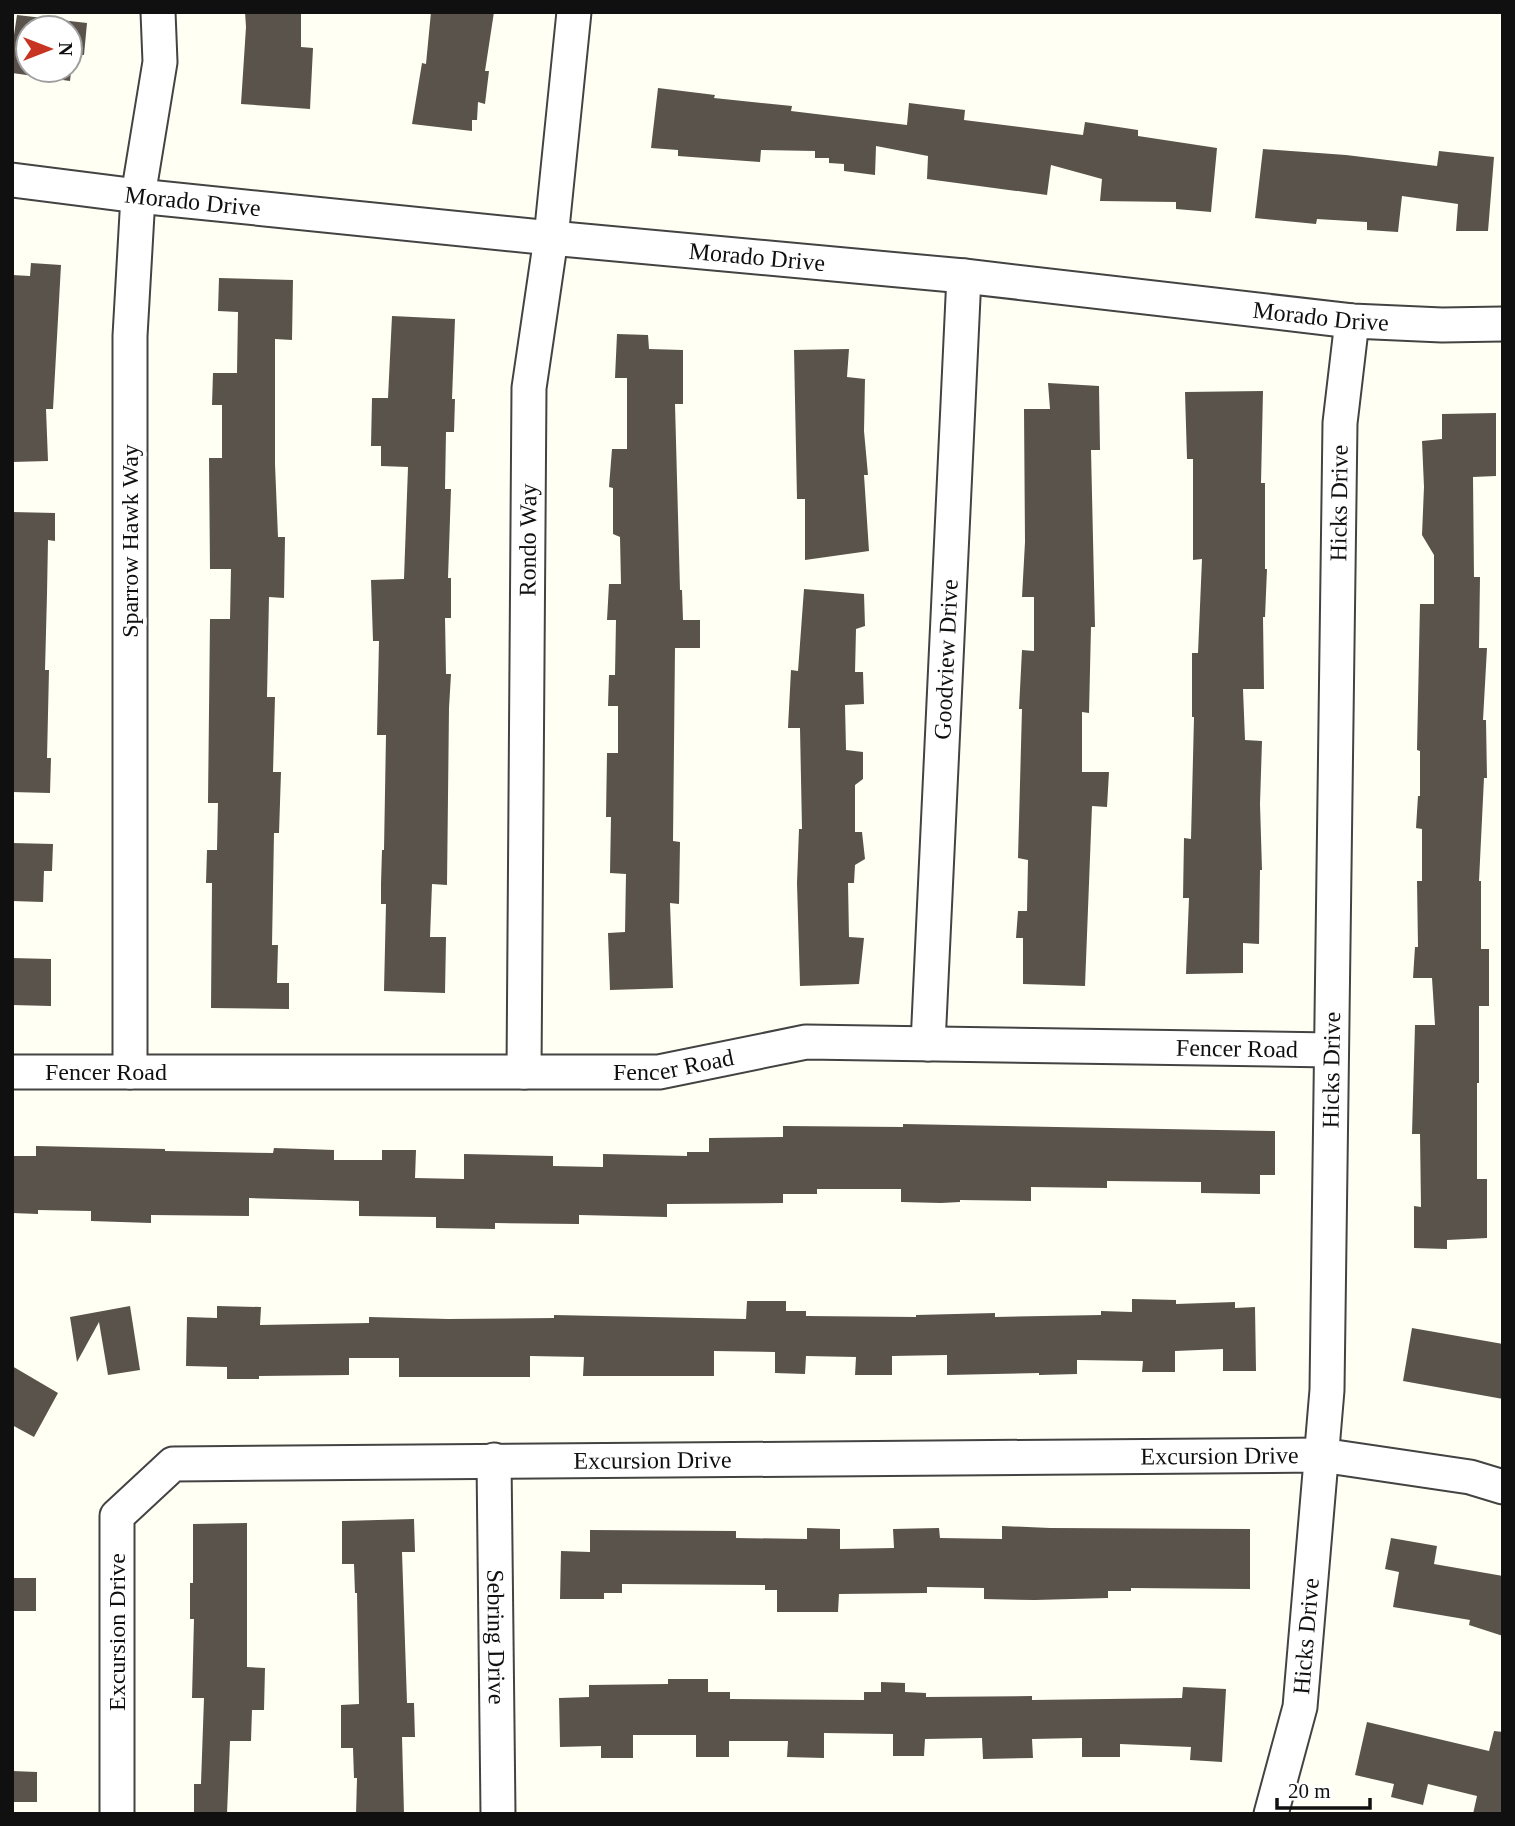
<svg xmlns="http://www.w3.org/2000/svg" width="1515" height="1826" viewBox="0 0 1515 1826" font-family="Georgia,serif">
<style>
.building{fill:#59534c;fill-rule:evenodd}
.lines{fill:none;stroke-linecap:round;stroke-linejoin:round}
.street-casing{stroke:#434343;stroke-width:37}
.street{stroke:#fff;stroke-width:33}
.labels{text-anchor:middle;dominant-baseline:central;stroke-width:7;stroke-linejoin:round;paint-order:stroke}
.street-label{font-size:24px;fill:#101010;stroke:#fff}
</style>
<rect width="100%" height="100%" fill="#fffff3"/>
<!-- building -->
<path class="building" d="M 245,12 L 301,12 L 301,47 L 313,48 L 310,109 L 241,104 L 246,27 Z
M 431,12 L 494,12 L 485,71 L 489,71 L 485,104 L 478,102 L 477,120 L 472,120 L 472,131 L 412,124 L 422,63 L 426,64 Z
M 17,15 L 87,23 L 84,55 L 73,54 L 70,81 L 12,73 L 12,48 ZM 28,28 L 70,28 L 70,70 L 28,70 Z
M 658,88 L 715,95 L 714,98 L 792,106 L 791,111 L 907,125 L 909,103 L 965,110 L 964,120 L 1083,135 L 1085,122 L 1138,130 L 1138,136 L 1217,148 L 1211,212 L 1176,209 L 1176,202 L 1100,201 L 1102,179 L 1051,165 L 1047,195 L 927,179 L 928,156 L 876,146 L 875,175 L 844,171 L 844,164 L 829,163 L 829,158 L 815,158 L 815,151 L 761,150 L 760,162 L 678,156 L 678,150 L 651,148 Z
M 1263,149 L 1346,155 L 1437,166 L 1439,151 L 1494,157 L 1488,231 L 1456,231 L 1458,204 L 1402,196 L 1398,232 L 1367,230 L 1367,222 L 1317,219 L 1316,224 L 1255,218 Z
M 31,263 L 61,265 L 53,409 L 46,409 L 48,461 L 12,462 L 12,275 L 30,276 Z
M 219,278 L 293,280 L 292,340 L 275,339 L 275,464 L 278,537 L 285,537 L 284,598 L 269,597 L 267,697 L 275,697 L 273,772 L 281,772 L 279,833 L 274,833 L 272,945 L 278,945 L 277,983 L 289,983 L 289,1009 L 211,1008 L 212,883 L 206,883 L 207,850 L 217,850 L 218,803 L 208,803 L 210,619 L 230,619 L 231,569 L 210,569 L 209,458 L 222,458 L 222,405 L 212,405 L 213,373 L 237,373 L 238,312 L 218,311 Z
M 392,316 L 455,319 L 452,399 L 455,399 L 454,432 L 446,432 L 445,489 L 451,489 L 448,578 L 451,578 L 451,618 L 445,618 L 446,674 L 451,674 L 449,708 L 447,885 L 432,884 L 430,937 L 446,937 L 445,993 L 384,991 L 386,904 L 381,904 L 381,884 L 382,850 L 384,850 L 386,735 L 377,735 L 379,641 L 373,641 L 371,580 L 404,579 L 408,467 L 381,466 L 381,446 L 371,446 L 372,398 L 388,398 Z
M 617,334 L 648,335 L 649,349 L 683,350 L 683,404 L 675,404 L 680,590 L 682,590 L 683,620 L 700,620 L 700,648 L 675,648 L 673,841 L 680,842 L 679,904 L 670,903 L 673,988 L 610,990 L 608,933 L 625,932 L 626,874 L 610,873 L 611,817 L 606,817 L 607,753 L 618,753 L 618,706 L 608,706 L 609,675 L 615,675 L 616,620 L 607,620 L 609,584 L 621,584 L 620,537 L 613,534 L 613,488 L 609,487 L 612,449 L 627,449 L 627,378 L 615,378 Z
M 849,349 L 847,377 L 865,379 L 864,431 L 868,475 L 864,475 L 869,551 L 805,560 L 805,499 L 797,499 L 794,350 Z
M 1048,383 L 1099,386 L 1100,450 L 1091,450 L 1095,627 L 1091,627 L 1089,713 L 1082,712 L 1082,772 L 1109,772 L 1107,807 L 1092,806 L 1085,986 L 1023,984 L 1023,938 L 1016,938 L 1018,911 L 1027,911 L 1028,860 L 1018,858 L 1022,709 L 1019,709 L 1022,650 L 1034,651 L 1034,597 L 1022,597 L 1025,542 L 1024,409 L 1050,409 Z
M 1263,391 L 1261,483 L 1265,483 L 1265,569 L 1267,569 L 1265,617 L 1263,617 L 1264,689 L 1243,689 L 1245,740 L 1262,741 L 1260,804 L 1262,870 L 1260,870 L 1259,944 L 1243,943 L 1243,973 L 1186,974 L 1189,898 L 1183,898 L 1184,838 L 1191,839 L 1194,717 L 1192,717 L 1192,653 L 1198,653 L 1202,559 L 1193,560 L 1193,459 L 1187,459 L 1185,392 Z
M 1496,413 L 1496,476 L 1473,477 L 1474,577 L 1480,577 L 1479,648 L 1487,648 L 1483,720 L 1486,720 L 1487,778 L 1484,778 L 1479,881 L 1481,881 L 1481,949 L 1489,949 L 1489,1006 L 1479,1006 L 1479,1083 L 1477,1083 L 1477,1179 L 1487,1179 L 1487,1238 L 1447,1240 L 1447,1249 L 1414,1248 L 1414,1206 L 1421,1207 L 1420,1134 L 1412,1134 L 1415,1025 L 1435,1025 L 1432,978 L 1413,978 L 1415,947 L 1418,947 L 1417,881 L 1422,881 L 1422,829 L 1416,828 L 1418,796 L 1420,796 L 1420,751 L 1417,750 L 1420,604 L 1434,604 L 1434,555 L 1422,535 L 1424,487 L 1422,441 L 1442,439 L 1442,414 Z
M 12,512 L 55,513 L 55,541 L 48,540 L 47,594 L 45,670 L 49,670 L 47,758 L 51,758 L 50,793 L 12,792 Z
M 804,589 L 864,594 L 865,626 L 856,629 L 855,672 L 863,672 L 864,704 L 845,705 L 846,750 L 863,752 L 863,779 L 855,785 L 855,832 L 862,832 L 865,859 L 855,865 L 854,883 L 848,883 L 849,937 L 864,938 L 859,984 L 800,986 L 797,883 L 799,829 L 802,829 L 800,728 L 788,728 L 791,670 L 798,671 Z
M 12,843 L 53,844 L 52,871 L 44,871 L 43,902 L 12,901 Z
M 12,958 L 51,959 L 51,1006 L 12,1005 Z
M 903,1124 L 1275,1131 L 1275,1175 L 1260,1175 L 1260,1194 L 1201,1193 L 1201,1182 L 1107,1181 L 1107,1188 L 1031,1187 L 1031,1201 L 960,1200 L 960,1202 L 941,1203 L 901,1202 L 901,1189 L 817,1189 L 817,1194 L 783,1194 L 783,1203 L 667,1204 L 667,1217 L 579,1215 L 579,1224 L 495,1223 L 495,1229 L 436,1228 L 436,1217 L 359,1216 L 359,1201 L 249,1198 L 249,1216 L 151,1215 L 151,1223 L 91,1221 L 91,1211 L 38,1210 L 38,1214 L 12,1213 L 12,1156 L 36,1156 L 36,1146 L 165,1149 L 165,1151 L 273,1153 L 274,1148 L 334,1150 L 334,1160 L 382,1160 L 382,1150 L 416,1150 L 415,1178 L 464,1179 L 464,1154 L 553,1156 L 553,1166 L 603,1167 L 603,1154 L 687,1156 L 687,1152 L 709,1152 L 709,1138 L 783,1137 L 783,1126 L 903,1127 Z
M 1132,1299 L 1176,1300 L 1176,1304 L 1235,1302 L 1235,1308 L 1255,1307 L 1256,1371 L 1223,1371 L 1223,1349 L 1175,1351 L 1175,1372 L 1142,1372 L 1143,1361 L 1077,1360 L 1077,1374 L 1039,1375 L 1039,1373 L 947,1375 L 947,1355 L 892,1356 L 892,1375 L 855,1375 L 856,1357 L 806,1356 L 805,1374 L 775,1373 L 775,1352 L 714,1351 L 714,1376 L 583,1376 L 584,1357 L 530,1356 L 530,1377 L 399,1377 L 399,1358 L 349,1358 L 349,1375 L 259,1376 L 259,1379 L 227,1379 L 227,1367 L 186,1366 L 187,1317 L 217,1318 L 217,1306 L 261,1307 L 260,1325 L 369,1323 L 369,1317 L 448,1319 L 554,1318 L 554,1315 L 746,1319 L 747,1301 L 786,1301 L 786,1311 L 806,1311 L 806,1316 L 916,1317 L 916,1315 L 995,1313 L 995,1317 L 1101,1315 L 1101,1311 L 1132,1312 Z
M 130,1306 L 140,1370 L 108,1375 L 99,1322 L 77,1362 L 70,1317 Z
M 1412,1328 L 1503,1344 L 1503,1399 L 1403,1381 Z
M 12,1366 L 58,1393 L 34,1437 L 12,1425 Z
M 414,1519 L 415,1552 L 402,1552 L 407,1703 L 414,1703 L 415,1737 L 402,1737 L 404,1814 L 356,1814 L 357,1778 L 354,1778 L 353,1748 L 341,1748 L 341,1705 L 359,1704 L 357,1593 L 355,1593 L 354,1564 L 342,1564 L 342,1521 Z
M 247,1523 L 247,1667 L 265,1668 L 264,1710 L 252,1710 L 251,1741 L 230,1741 L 227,1814 L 194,1814 L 194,1784 L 201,1784 L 204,1698 L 192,1698 L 194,1619 L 190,1619 L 190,1583 L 193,1583 L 193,1524 Z
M 1002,1526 L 1050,1528 L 1250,1529 L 1250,1589 L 1131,1588 L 1131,1591 L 1108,1591 L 1108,1598 L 1035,1600 L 984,1599 L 984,1588 L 927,1587 L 927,1593 L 839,1594 L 838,1612 L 777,1612 L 777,1590 L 765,1590 L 765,1585 L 622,1584 L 622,1593 L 604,1593 L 604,1599 L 560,1599 L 561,1551 L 590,1552 L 590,1530 L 736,1531 L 736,1538 L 807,1539 L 807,1528 L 840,1529 L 840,1549 L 894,1548 L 893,1529 L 939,1528 L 940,1538 L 1002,1539 Z
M 1391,1538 L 1437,1546 L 1434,1564 L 1503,1576 L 1503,1636 L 1469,1625 L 1470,1620 L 1393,1607 L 1399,1572 L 1385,1569 Z
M 12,1578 L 36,1578 L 36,1611 L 12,1611 Z
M 668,1679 L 708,1679 L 708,1692 L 730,1692 L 730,1699 L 864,1700 L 864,1692 L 881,1692 L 881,1682 L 905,1683 L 905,1692 L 926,1693 L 926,1697 L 1032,1696 L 1032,1700 L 1182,1698 L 1183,1687 L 1226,1689 L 1222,1762 L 1190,1760 L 1191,1747 L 1120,1744 L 1120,1757 L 1082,1757 L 1082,1738 L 1032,1739 L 1033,1758 L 983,1759 L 982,1738 L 925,1739 L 924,1756 L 893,1756 L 893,1734 L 824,1733 L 824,1758 L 787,1757 L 788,1741 L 729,1741 L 729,1757 L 696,1757 L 696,1735 L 633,1735 L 633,1758 L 601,1758 L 601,1746 L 560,1747 L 559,1698 L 589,1697 L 589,1685 L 668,1684 Z
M 1367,1722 L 1489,1751 L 1494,1731 L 1503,1732 L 1503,1814 L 1473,1814 L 1477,1796 L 1428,1784 L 1423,1805 L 1391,1797 L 1394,1784 L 1355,1775 Z
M 12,1771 L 37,1772 L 37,1802 L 12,1802 Z"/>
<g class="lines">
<!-- street casing -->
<g class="street-casing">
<g id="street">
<path id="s1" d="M 12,180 L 138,196 L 551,238 L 964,276 L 1352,321 L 1442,325 L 1503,324"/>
<path id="s2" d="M 928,1044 L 964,276"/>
<path id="s3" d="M 12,1072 L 659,1072 L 806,1042 L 1331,1050"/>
<path d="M 130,1072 L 130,336 L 138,196 L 160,62 L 158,12"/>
<path id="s4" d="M 524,1072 L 529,388 L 551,238 L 574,12"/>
<path id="s5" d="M 494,1460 L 498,1814"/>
<path id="s6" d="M 117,1814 L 117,1516 L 173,1464 L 1321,1455 L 1470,1477 L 1503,1487"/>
<path id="s7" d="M 1271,1814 L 1300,1707 L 1327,1390 L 1340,423 L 1352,321"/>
</g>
</g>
<!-- street -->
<use href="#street" class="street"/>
</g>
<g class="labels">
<!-- street labels -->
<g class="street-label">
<text stroke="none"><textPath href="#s1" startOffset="182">Morado Drive</textPath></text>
<text stroke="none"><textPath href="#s1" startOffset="749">Morado Drive</textPath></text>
<text stroke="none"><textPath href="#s1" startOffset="1316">Morado Drive</textPath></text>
<text stroke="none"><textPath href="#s7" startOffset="1316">Hicks Drive</textPath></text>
<text transform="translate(130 541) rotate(-90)">Sparrow Hawk Way</text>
<text stroke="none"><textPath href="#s4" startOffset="532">Rondo Way</textPath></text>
<text stroke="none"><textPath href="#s2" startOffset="385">Goodview Drive</textPath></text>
<text stroke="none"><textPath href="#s3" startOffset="1228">Fencer Road</textPath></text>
<text stroke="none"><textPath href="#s3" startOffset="662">Fencer Road</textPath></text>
<text stroke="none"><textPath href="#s7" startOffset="749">Hicks Drive</textPath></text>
<text stroke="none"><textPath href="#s3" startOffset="94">Fencer Road</textPath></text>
<text stroke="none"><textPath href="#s6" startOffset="1421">Excursion Drive</textPath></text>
<text stroke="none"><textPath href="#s6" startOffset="854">Excursion Drive</textPath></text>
<text transform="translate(117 1632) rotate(-90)">Excursion Drive</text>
<text stroke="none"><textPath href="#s7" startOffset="182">Hicks Drive</textPath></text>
<text stroke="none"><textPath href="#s5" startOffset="177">Sebring Drive</textPath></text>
</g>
</g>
<!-- border -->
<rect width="1515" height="1826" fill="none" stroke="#101010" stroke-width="28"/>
<!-- north arrow -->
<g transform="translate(49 49) rotate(90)"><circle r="33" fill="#ffffff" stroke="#9f9f9f" stroke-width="2"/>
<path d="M0-5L12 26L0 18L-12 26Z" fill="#c73421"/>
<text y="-10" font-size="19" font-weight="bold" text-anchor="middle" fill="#101010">N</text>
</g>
<!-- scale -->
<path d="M1277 1798v10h93v-10" fill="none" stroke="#101010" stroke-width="3.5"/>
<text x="1288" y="1798" font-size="21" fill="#101010" stroke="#ffffff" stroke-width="5" paint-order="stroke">20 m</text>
</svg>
